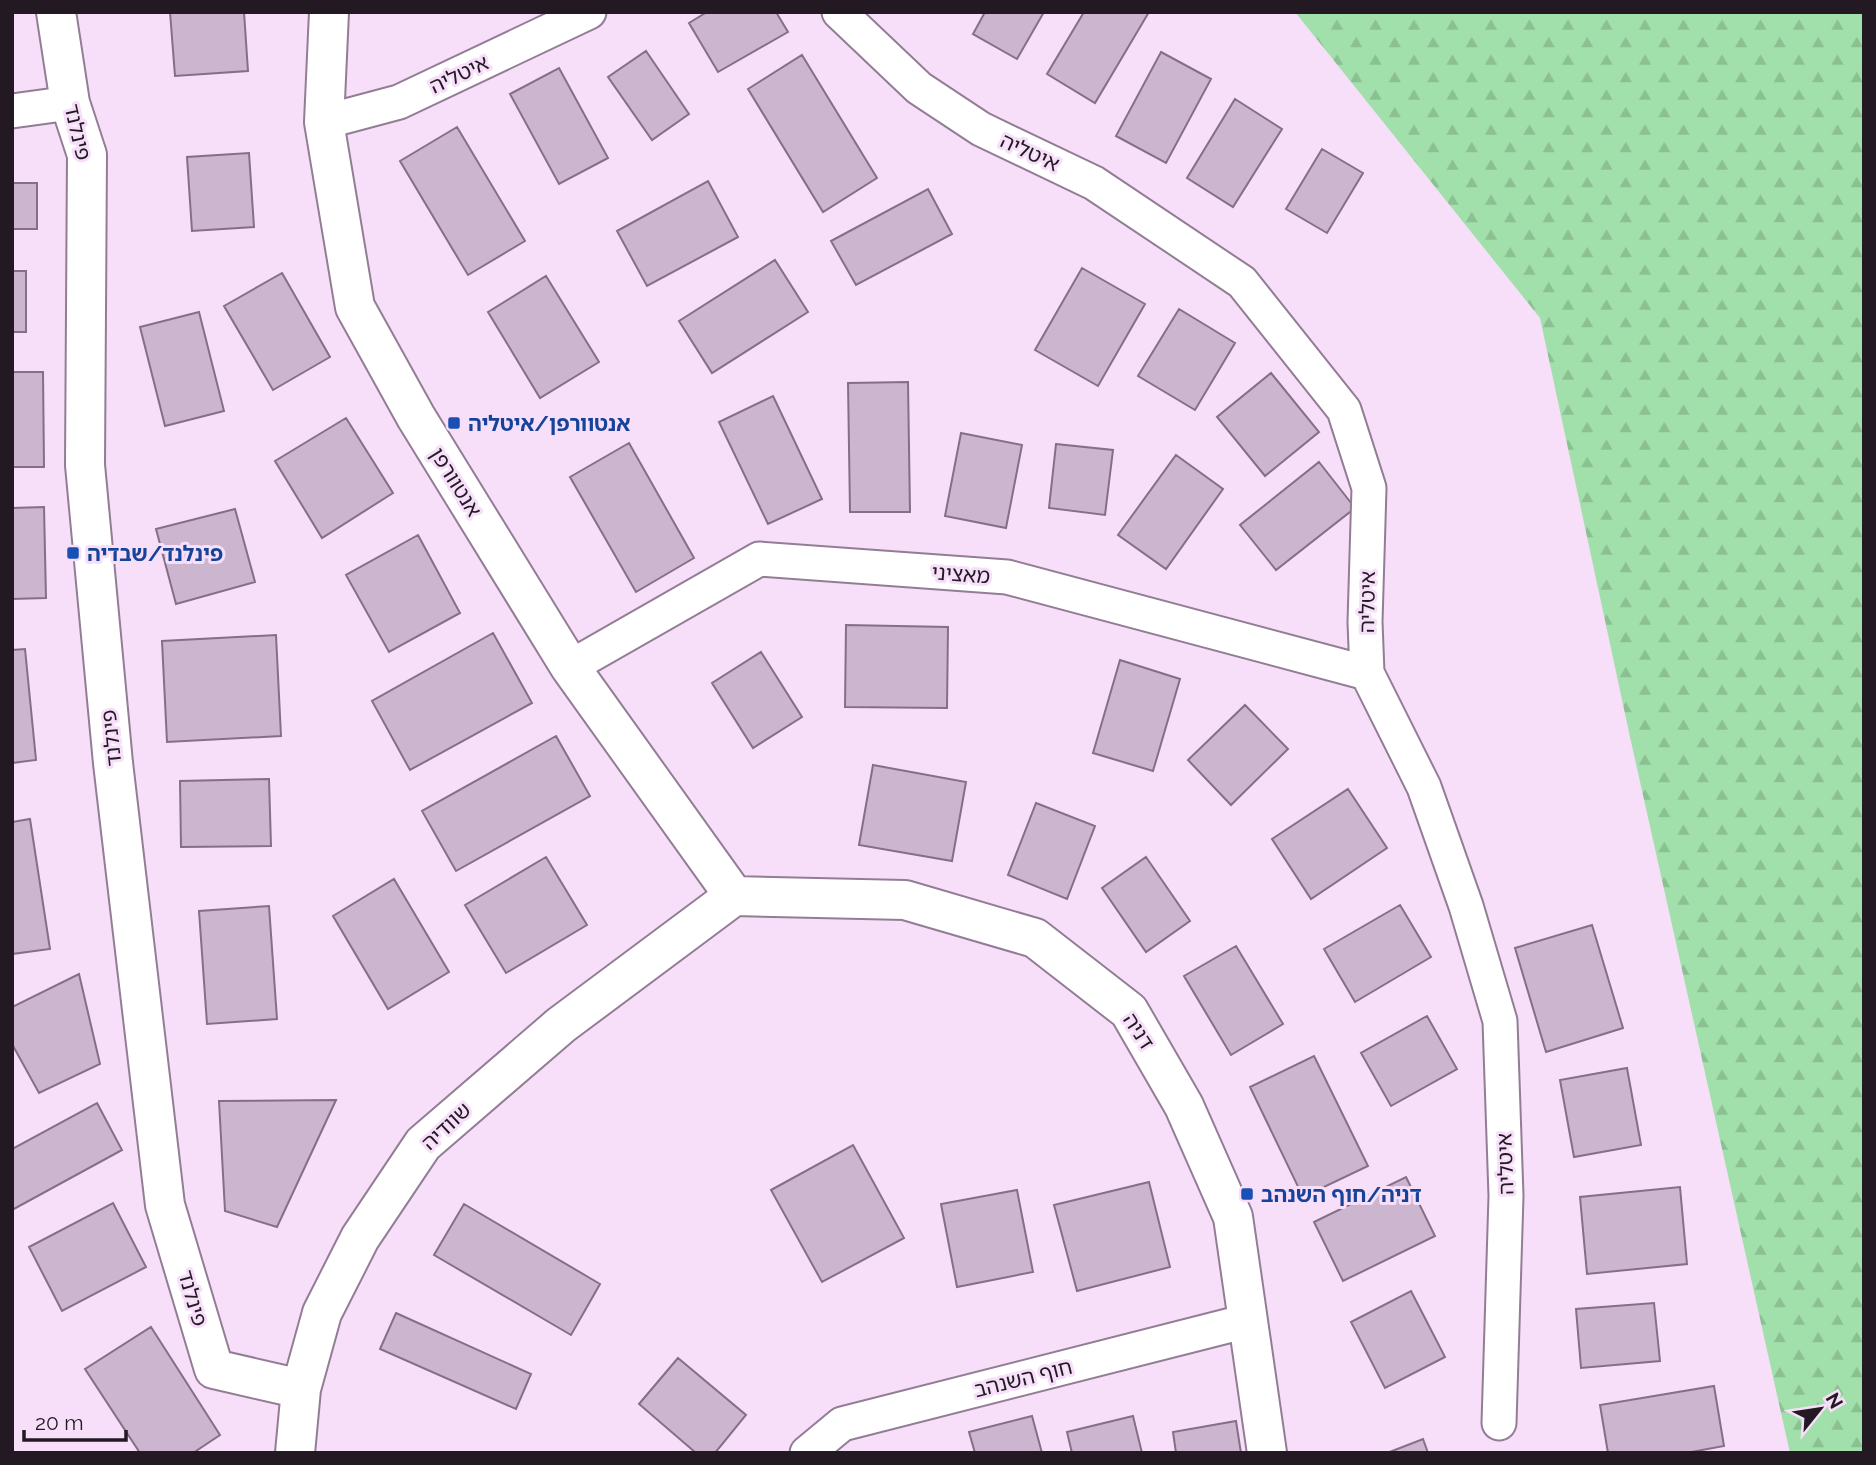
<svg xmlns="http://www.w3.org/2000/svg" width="1876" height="1465" viewBox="0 0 1876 1465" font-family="Raleway,'Noto Sans Hebrew',sans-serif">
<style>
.forest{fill:url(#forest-firs)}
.building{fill:#ccb5ce;stroke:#856f87;stroke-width:2}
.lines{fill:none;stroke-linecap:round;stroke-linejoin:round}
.street-casing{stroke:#927d95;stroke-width:37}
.secondary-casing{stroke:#927d95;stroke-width:42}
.street{stroke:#fff;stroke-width:33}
.secondary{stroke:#fff;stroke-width:38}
.transit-dot{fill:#1a4fb4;stroke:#f7dffa;stroke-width:2.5}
.labels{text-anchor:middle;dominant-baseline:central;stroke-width:6;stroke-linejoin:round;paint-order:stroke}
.street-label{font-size:21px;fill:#221923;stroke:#f7dffa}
.transit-label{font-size:21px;font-weight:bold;fill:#164399;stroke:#f7dffa;text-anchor:start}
</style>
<defs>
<pattern id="forest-firs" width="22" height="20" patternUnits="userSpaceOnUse" patternTransform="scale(1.75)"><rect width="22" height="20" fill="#a2e0ab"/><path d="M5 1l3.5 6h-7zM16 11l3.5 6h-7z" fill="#8bc093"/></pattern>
</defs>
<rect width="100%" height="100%" fill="#f7dffa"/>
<!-- forest -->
<path class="forest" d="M 1295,12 L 1864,12 L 1864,1453 L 1790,1453 L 1630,737 L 1540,318 Z"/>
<!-- building -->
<path class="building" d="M 170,12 L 244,12 L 248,71 L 175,76 Z
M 707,12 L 776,12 L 788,32 L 718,72 L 689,23 Z
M 985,12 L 1044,12 L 1017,59 L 973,34 Z
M 1084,12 L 1149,12 L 1095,103 L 1047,74 Z
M 646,51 L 689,114 L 652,140 L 608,77 Z
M 1161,52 L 1211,79 L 1166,163 L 1116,136 Z
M 802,55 L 877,178 L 823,212 L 748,89 Z
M 559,68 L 608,158 L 559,184 L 510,94 Z
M 1235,99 L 1282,129 L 1233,207 L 1187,178 Z
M 457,127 L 525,241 L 468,275 L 400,161 Z
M 1322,149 L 1363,173 L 1327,233 L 1286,209 Z
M 249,153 L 254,227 L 192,231 L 187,157 Z
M 708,181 L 738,237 L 647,286 L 617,231 Z
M 12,183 L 37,183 L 37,229 L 12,229 Z
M 928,189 L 952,234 L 856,285 L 831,241 Z
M 775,260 L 808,312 L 712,373 L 679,321 Z
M 1082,268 L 1145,304 L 1098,386 L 1035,350 Z
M 12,271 L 26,271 L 26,332 L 12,332 Z
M 282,273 L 330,357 L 273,390 L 224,306 Z
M 546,276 L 599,362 L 540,398 L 488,312 Z
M 1179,309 L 1235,343 L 1195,410 L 1138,376 Z
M 199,312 L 224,411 L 165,426 L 140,327 Z
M 12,372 L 43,372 L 44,467 L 12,467 Z
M 1271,373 L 1319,432 L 1265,476 L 1217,417 Z
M 908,382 L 910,512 L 850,512 L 848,383 Z
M 773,396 L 822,499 L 768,524 L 719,422 Z
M 346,418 L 393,493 L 322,538 L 275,461 Z
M 961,433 L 1022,445 L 1006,528 L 945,516 Z
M 629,443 L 694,558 L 636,592 L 570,477 Z
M 1056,444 L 1113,450 L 1105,515 L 1049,508 Z
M 1176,455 L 1223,489 L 1166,569 L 1118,535 Z
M 1319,462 L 1355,508 L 1276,570 L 1240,525 Z
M 44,507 L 46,598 L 12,599 L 12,508 Z
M 235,509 L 255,582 L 176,604 L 156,529 Z
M 418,535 L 460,613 L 389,652 L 346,575 Z
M 846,625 L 948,627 L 947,708 L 845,707 Z
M 493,633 L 532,703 L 410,770 L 372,701 Z
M 276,635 L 281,736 L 167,742 L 162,641 Z
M 25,649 L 36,760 L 12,763 L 12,650 Z
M 761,652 L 802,717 L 753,748 L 712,683 Z
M 1120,660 L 1180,679 L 1153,771 L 1093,753 Z
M 1245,705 L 1288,749 L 1231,805 L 1188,760 Z
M 556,736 L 590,796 L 456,871 L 422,811 Z
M 873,765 L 966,782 L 952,861 L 859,845 Z
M 269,779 L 271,846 L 181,847 L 180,781 Z
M 1348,789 L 1387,848 L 1311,899 L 1272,839 Z
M 1036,803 L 1095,826 L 1067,899 L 1008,875 Z
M 30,819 L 50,949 L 12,954 L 12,822 Z
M 546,857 L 587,925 L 506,973 L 465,905 Z
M 1146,857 L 1190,921 L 1146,952 L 1102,888 Z
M 394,879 L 449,972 L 388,1009 L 333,916 Z
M 1400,905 L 1431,957 L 1355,1002 L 1324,949 Z
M 269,906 L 277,1019 L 207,1024 L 199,911 Z
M 1592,925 L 1623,1028 L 1546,1052 L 1515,948 Z
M 1236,946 L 1283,1024 L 1231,1055 L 1184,976 Z
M 79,974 L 100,1064 L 39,1093 L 12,1044 L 12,1007 Z
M 1427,1016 L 1457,1069 L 1391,1106 L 1361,1053 Z
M 1314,1056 L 1368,1166 L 1303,1197 L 1250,1087 Z
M 1627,1068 L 1641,1145 L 1574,1157 L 1560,1080 Z
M 336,1100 L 277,1227 L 225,1211 L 219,1101 Z
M 97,1103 L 122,1150 L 12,1210 L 12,1149 Z
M 853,1145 L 904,1238 L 822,1282 L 771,1190 Z
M 1406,1177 L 1435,1236 L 1343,1281 L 1314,1222 Z
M 1149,1182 L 1170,1267 L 1077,1291 L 1054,1205 Z
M 1680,1187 L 1687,1264 L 1587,1274 L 1580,1197 Z
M 1017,1190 L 1033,1272 L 957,1287 L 941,1204 Z
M 113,1203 L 146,1267 L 62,1311 L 29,1247 Z
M 464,1204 L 600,1284 L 571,1335 L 434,1255 Z
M 1411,1291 L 1445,1357 L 1385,1388 L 1351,1322 Z
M 1654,1303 L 1660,1361 L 1581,1368 L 1576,1309 Z
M 396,1313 L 531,1374 L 516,1409 L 380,1349 Z
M 151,1327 L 220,1435 L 193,1453 L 140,1453 L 85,1369 Z
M 678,1358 L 746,1415 L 715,1453 L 696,1453 L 639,1404 Z
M 1714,1386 L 1724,1446 L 1686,1453 L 1608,1453 L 1600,1405 Z
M 1032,1416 L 1042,1453 L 975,1453 L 969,1432 Z
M 1133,1416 L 1142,1453 L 1072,1453 L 1067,1432 Z
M 1236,1421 L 1241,1453 L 1176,1453 L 1173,1432 Z
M 1423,1439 L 1428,1453 L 1387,1453 Z"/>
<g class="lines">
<!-- street casing -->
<g class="street-casing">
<path id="street" d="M 839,12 L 919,88 L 981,129 L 1094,183 L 1242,282 L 1344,410 L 1369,488 L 1365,622 L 1367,673 L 1424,787 L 1466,906 L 1500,1021 L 1506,1196 L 1499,1423
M 12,111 L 70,103
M 324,122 L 399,102 L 589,12
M 570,667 L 759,559 L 1007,577 L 1367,673
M 807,1453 L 842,1424 L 1247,1321"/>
</g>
<!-- secondary casing -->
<g class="secondary-casing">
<path id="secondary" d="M 56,12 L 70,103 L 87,155 L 85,465 L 113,763 L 165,1205 L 214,1369 L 301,1389
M 329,12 L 324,122 L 355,307 L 416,417 L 570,667 L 734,896
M 734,896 L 905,900 L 1035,938 L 1129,1011 L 1184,1106 L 1233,1217 L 1267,1453
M 295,1453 L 301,1389 L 322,1313 L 360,1238 L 423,1144 L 561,1025 L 734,896"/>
</g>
<!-- street -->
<use href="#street" class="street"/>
<!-- secondary -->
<use href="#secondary" class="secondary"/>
</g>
<!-- markers -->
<g class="transit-dot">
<rect x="447" y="416" width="14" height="14" rx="3.5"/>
<rect x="66" y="546" width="14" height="14" rx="3.5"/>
<rect x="1240" y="1187" width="14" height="14" rx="3.5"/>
</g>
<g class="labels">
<!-- street labels -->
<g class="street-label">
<text transform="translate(459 74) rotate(-25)">איטליה</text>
<text transform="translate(78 132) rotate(77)">פינלנד</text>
<text transform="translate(1030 152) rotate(25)">איטליה</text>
<text transform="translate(456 482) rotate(58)">אנטוורפן</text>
<text transform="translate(961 574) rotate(4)">מאציני</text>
<text transform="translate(1367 602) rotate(-89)">איטליה</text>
<text transform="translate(111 738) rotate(-96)">פינלנד</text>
<text transform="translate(1139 1031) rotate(57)">דניה</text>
<text transform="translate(446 1126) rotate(-43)">שוודיה</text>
<text transform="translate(1505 1164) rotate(-92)">איטליה</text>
<text transform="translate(193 1298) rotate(74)">פינלנד</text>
<text transform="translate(1023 1378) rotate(-14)">חוף השנהב</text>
</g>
<!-- transit labels -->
<g class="transit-label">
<text x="468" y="423">אנטוורפן/איטליה</text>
<text x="87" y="553">פינלנד/שבדיה</text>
<text x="1261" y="1194">דניה/חוף השנהב</text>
</g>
</g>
<!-- border -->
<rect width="1876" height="1465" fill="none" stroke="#221923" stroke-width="28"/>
<!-- north arrow -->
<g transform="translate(1820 1409) rotate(60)" stroke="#f7dffa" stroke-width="5" paint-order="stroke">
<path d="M0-5L12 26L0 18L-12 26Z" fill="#221923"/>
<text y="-10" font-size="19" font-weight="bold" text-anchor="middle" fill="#221923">N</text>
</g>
<!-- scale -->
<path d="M24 1430v10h102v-10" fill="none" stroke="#221923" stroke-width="3.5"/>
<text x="35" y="1430" font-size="21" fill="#221923" stroke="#f7dffa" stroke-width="5" paint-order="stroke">20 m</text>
</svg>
